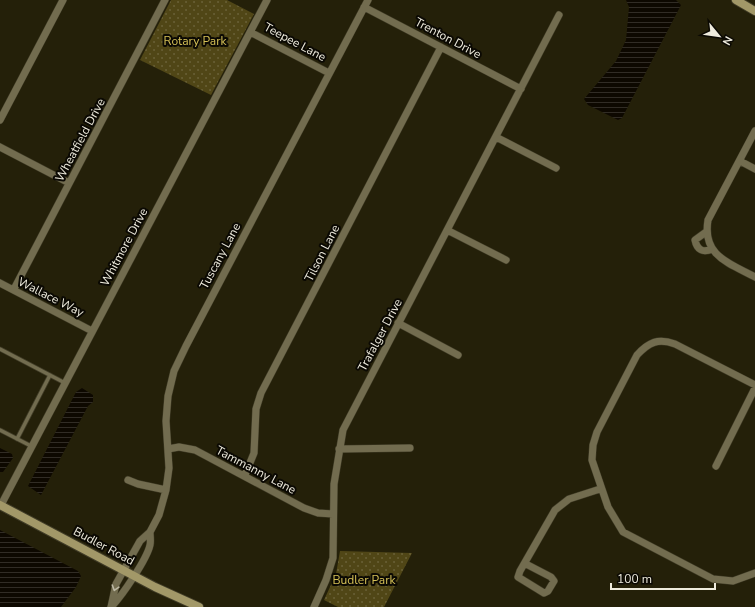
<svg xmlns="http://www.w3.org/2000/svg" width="755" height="607" viewBox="0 0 755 607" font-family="'Nunito Sans',sans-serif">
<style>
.park{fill:url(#park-dots)}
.water{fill:url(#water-rules)}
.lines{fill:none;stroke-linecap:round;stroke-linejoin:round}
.lane-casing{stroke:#403c27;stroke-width:5}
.street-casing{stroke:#403c27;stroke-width:8}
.secondary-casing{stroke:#403c27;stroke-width:10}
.lane{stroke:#726c4f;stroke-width:3.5}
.street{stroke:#726c4f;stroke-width:7}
.secondary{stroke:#a29868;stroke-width:8}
.oneway{stroke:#bcb8a4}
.labels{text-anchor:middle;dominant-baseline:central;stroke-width:4;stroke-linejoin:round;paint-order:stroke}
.street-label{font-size:12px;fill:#eeebdd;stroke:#0b0903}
.park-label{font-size:12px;fill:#d5c057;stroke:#0b0903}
</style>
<defs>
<pattern id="park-dots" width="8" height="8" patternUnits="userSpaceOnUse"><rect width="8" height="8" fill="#504616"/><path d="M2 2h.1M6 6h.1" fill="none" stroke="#6a6137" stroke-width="1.8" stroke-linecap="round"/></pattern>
<pattern id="water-rules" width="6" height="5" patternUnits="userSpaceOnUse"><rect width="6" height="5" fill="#0d0800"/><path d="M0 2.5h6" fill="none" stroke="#312c25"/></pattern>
</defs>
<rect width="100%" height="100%" fill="#242009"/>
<!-- park -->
<path class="park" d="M 171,0 L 227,0 L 254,14 L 211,95 L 140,60 Z
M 340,551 L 412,553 L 384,607 L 338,607 L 324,600 L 336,574 Z"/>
<!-- water -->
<path class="water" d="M 626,0 L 676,0 L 681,5 L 622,118 L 618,120 L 588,105 L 584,99 L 616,61 L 626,40 L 629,7 Z
M 82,388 L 93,395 L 93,402 L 88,406 L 41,495 L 28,486 L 76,392 Z
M 0,448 L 12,454 L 13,458 L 3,472 L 0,472 Z
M 0,530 L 78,571 L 81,576 L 76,587 L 61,607 L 0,607 Z"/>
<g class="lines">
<!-- lane casing -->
<g class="lane-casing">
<path id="lane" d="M 0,349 L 65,383
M 0,430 L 31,446
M 17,439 L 50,375"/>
</g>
<!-- street casing -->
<g class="street-casing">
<path id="street" d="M 364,7 L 521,89
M 250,32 L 329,73
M 0,120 L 63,0
M 755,131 L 708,220 C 702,256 729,263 755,277
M 496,137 L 556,168
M 0,147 L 69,183
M 740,161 L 755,169
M 447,230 L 506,260
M 706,232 L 695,240 C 697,250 703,253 712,249
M 0,283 L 92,331
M 14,289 L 165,0
M 398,323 L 458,355
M 755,385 L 675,344 C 658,338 649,342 637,355 L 597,432 L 593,445 L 592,460 L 608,507 L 623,532 L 713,579 L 733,581 L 755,573
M 168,449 L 179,447 L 195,450 L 304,508 L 318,513 L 333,514
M 339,449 L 410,448
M 716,466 L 755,388
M 245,475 L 254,453 L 256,409 L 261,393 L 441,47
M 128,480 L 138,484 L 166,490
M 1,505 L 267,0
M 526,564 L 551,577 L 554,581 L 548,591 L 544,593 L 518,577 L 520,571 L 555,510 L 569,499 L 600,489
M 111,607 L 116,584 L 140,541 L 150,532 L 159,515 L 166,490 L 169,468 L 166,421 L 168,396 L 174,371 L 186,346 L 368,0
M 111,607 C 122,596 147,559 150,545 C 151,541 150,536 150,532
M 314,607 L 326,580 L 333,558 L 334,484 L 343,430 L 559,15"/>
</g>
<!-- secondary casing -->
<g class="secondary-casing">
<path id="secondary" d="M 736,0 L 755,11
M 0,505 L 155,587 L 199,607"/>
</g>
<!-- lane -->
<use href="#lane" class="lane"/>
<!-- street -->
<use href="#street" class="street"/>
<!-- secondary -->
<use href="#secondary" class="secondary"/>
</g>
<!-- one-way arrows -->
<defs><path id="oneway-chevron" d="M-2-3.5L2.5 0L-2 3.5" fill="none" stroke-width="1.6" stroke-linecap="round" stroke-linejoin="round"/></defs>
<use class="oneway" href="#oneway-chevron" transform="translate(115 588) rotate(107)"/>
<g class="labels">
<!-- street labels -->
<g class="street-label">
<text transform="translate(448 38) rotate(28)">Trenton Drive</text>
<text transform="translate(295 42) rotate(28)">Teepee Lane</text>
<text transform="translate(80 140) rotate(-62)">Wheatfield Drive</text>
<text transform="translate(124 247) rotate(-62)">Whitmore Drive</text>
<text transform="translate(322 253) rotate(-63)">Tilson Lane</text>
<text transform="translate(220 256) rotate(-62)">Tuscany Lane</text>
<text transform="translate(51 297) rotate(27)">Wallace Way</text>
<text transform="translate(380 335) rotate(-62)">Trafalger Drive</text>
<text transform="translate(256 470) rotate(28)">Tammanny Lane</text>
<text transform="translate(104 546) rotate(28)">Budler Road</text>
</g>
<!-- park labels -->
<g class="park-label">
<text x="195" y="41">Rotary Park</text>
<text x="364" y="580">Budler Park</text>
</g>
</g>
<!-- north arrow -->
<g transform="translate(719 36) rotate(119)" stroke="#0b0903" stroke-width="3" paint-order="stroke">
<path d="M0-3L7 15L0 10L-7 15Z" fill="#eeebdd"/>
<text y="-6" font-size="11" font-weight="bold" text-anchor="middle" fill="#eeebdd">N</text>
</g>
<!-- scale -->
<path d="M611 583v6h104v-6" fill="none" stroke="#eeebdd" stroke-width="2"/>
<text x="617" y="583" font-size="12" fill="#eeebdd" stroke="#0b0903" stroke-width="3" paint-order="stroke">100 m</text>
</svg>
